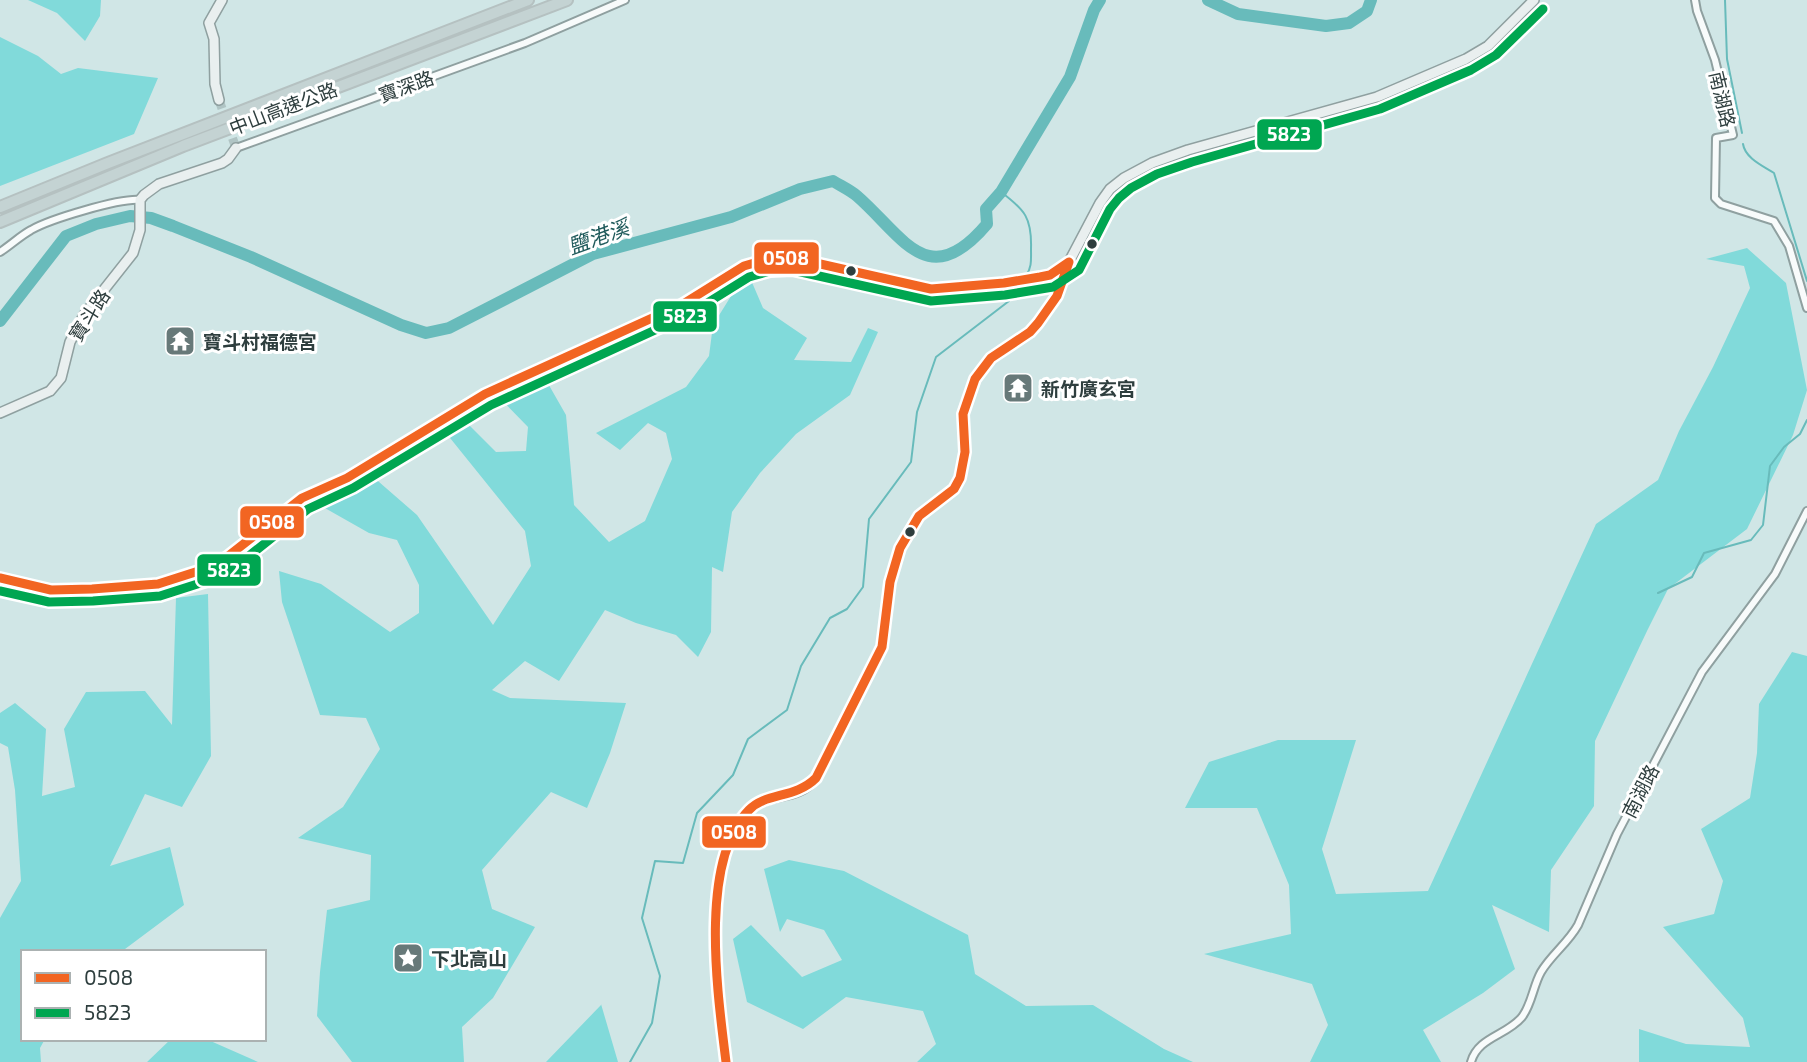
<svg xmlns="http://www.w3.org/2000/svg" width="1807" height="1062" viewBox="0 0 1807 1062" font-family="'Exo 2','Noto Sans TC',sans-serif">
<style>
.green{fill:#81dada}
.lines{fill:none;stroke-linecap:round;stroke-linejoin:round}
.stream{stroke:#68bbbb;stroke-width:2}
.river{stroke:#68bbbb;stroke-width:12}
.secondary-tunnel{stroke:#b0c4c4;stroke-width:9;stroke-dasharray:9 4.5;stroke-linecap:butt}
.street-casing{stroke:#8fa0a0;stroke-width:10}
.secondary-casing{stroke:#8fa0a0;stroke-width:12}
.highway-casing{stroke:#b5c1c1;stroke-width:14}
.street{stroke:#f8fbfb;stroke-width:6}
.secondary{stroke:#e9efef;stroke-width:9}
.highway{stroke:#c4d3d3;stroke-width:10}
.bus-1-casing{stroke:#fff;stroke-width:14}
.bus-2-casing{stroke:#fff;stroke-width:14}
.bus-1{stroke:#f26522;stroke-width:9}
.bus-2{stroke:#00a651;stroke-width:9}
.bus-dot{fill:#2e3e3e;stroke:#fff;stroke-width:2.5}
.labels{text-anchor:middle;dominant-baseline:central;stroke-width:6;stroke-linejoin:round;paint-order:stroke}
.street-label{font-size:19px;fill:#2e3e3e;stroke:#fff}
.poi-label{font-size:19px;font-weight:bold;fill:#2e3e3e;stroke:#fff;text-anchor:start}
.water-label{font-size:21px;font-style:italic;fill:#1f5a5b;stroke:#fff}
.line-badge{stroke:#fff;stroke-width:2.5}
.badge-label{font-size:19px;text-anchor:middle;font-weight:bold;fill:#fff}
</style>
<rect width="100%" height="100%" fill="#d0e6e6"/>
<!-- green -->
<path class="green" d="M 28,0 L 101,0 L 100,16 L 85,41 L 57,13 Z
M 0,37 L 38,56 L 61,74 L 78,68 L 158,78 L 134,134 L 0,186 Z
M 1747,248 L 1786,283 L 1807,390 L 1793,435 L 1747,529 L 1668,589 L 1647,631 L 1595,741 L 1594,806 L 1551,870 L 1549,932 L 1492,905 L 1515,969 L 1483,993 L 1423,1030 L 1441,1062 L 1310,1062 L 1328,1025 L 1312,984 L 1204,954 L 1291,934 L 1289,885 L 1257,808 L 1185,808 L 1209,762 L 1278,740 L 1356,740 L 1322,849 L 1336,894 L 1428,891 L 1596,524 L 1658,480 L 1679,431 L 1713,367 L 1750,288 L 1744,266 L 1706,259 Z
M 748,273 L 763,308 L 807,338 L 794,360 L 851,362 L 868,328 L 878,332 L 850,395 L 796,434 L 760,473 L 732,512 L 723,572 L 712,567 L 711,632 L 698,657 L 676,635 L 636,623 L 605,610 L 559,681 L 525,661 L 492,690 L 510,698 L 626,703 L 610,753 L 587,808 L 551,792 L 482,870 L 492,909 L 535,927 L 493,998 L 462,1027 L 464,1062 L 352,1062 L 317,1016 L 320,972 L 327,910 L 370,900 L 371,855 L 298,838 L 343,807 L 380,749 L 366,718 L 320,715 L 282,602 L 279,571 L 321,584 L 390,632 L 419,613 L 419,585 L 397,540 L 369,533 L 316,503 L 371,475 L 417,515 L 493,625 L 531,566 L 525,531 L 442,428 L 466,422 L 496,452 L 526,451 L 528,427 L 496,394 L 546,380 L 566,415 L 574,505 L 609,542 L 645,521 L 672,459 L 666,433 L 648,423 L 620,450 L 596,433 L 686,387 L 709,356 L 713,325 L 741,280 Z
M 208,594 L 211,756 L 182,807 L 145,794 L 110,866 L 170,847 L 184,905 L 121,952 L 23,952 L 23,1039 L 45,1039 L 40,1048 L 41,1062 L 0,1062 L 0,918 L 21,881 L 15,790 L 8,747 L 0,743 L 0,713 L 15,703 L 46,729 L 42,796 L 75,787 L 64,729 L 86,692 L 145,691 L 172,725 L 176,598 Z
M 1792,652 L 1807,656 L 1807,1062 L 1639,1062 L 1639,1029 L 1686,1044 L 1750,1047 L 1743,1018 L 1663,927 L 1714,914 L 1723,881 L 1701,829 L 1750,798 L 1757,753 L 1759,704 Z
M 789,860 L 844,871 L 968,935 L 975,974 L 1026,1006 L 1093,1005 L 1164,1049 L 1193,1062 L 917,1062 L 936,1044 L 923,1011 L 846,997 L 803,1029 L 747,1002 L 733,939 L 751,925 L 802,977 L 842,960 L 824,930 L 787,919 L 780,932 L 764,869 Z
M 601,1004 L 618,1062 L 546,1062 L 601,1005 Z
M 171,1039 L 206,1039 L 258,1062 L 147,1062 Z"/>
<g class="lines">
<!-- stream -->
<path class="stream" d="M 1725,0 L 1727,59 L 1742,133
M 1743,144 C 1745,158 1763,166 1774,173 L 1807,281
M 1001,192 C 1025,210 1032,218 1031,249 C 1031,260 1032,267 1026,276
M 1658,593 L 1692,577 L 1704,553 L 1751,540 L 1763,525 L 1770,466 L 1784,447 L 1800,434 L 1807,420
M 630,1062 L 652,1023 L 660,976 L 642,918 L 655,861 L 683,863 L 697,813 L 733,775 L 748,739 L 787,710 L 801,666 L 830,618 L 847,609 L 863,587 L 869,519 L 911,462 L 917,412 L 936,357 L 1009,301 L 1021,284"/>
<!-- river -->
<path class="river" d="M 1208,0 L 1238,14 L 1326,26 L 1349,23 L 1367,11 L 1371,0
M 0,321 L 66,236 L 96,224 L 130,216 L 151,218 L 173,226 L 251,257 L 401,325 L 426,333 L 449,328 L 593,254 L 731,217 L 800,189 L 833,181 C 841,186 850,190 857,196 C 903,236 928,294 987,224 L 986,209 L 1001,192 L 1070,77 L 1094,10 L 1100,0"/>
<!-- secondary-tunnel -->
<path class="secondary-tunnel" d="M 219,100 L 236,148"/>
<!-- street casing -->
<g class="street-casing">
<path id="street" d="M 1695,0 L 1697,11 L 1715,60 L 1733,135 L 1716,138 L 1715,198 L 1721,204 L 1774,221 L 1789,246 L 1807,308
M 236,148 L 525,43 L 625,0
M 0,252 C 11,245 20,236 31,230 C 50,219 120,198 140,200
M 1471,1062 C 1478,1037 1506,1036 1522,1017 C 1532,1004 1533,986 1541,972 C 1551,955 1568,943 1578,925 L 1617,834 L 1702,672 L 1775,574 L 1807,511"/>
</g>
<!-- secondary casing -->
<g class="secondary-casing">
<path id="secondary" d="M 219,100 L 215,84 L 214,39 L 209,23 L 222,0
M 0,413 L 50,391 L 61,378 L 70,342 L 84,315 L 133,253 L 140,230 L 140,200 L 144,195 L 159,184 L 222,163 L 228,159 L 236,148
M 0,578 L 51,590 L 92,589 L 158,584 L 208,568 L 227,557 L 302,498 L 347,478 L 485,394 L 683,304 L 744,266 C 761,260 775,256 794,258 L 889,281 L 931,289 L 1004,283 L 1050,275 L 1069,262 L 1100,203 L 1110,189 L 1124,178 L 1152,163 L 1188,150 L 1377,97 L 1466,59 L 1488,46 L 1534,0
M 726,1062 C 718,999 699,858 749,810 C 769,791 797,802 816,778 L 882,647 L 890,582 L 900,548 L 919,516 L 954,489 L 960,478 L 965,452 L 963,414 L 975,379 L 991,358 L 1030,332 L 1038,323 L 1057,296 L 1069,263"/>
</g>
<!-- highway casing -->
<g class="highway-casing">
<path id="highway" d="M 0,207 L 108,163 L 528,0
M 0,222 L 183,146 L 567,0"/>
</g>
<!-- street -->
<use href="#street" class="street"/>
<!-- secondary -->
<use href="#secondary" class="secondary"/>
<!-- highway -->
<use href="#highway" class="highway"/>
<!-- bus-1 casing -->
<g class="bus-1-casing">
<path id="bus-1" d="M 0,578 L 51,590 L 92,589 L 158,584 L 208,568 L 227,557 L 302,498 L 347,478 L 485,394 L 683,304 L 744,266 L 768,259 L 794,258 L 931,289 L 1004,283 L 1040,277 L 1050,275 L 1069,262
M 726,1062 C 718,996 698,862 749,810 C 766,792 795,799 816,778 L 882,647 L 890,582 L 900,548 L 919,516 L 954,489 L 960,478 L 965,452 L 963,414 L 975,379 L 991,358 L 1030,332 L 1038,323 L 1057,296 L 1069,262"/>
</g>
<!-- bus-2 casing -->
<g class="bus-2-casing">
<path id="bus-2" d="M 0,591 L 49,602 L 93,601 L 160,596 L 213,579 L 235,567 L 308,509 L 353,488 L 491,405 L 688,315 L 749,277 L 770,271 L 792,270 L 931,301 L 1005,295 L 1053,287 L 1079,270 L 1110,209 L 1119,198 L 1131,188 L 1157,174 L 1192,162 L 1380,109 L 1471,70 L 1496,55 L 1543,9"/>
</g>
<!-- bus-1 -->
<use href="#bus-1" class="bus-1"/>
<!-- bus-2 -->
<use href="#bus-2" class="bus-2"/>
</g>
<!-- icons -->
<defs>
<g id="temple-square" transform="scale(1.575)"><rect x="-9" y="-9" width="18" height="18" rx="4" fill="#677979" stroke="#fff"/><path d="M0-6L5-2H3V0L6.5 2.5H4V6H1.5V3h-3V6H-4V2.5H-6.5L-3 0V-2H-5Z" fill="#fff"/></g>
<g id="sight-square" transform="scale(1.575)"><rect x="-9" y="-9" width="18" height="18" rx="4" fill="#677979" stroke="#fff"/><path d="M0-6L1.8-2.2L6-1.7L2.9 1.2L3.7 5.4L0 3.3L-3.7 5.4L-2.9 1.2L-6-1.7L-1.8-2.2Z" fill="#fff"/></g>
</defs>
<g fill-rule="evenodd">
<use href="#temple-square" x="180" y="341"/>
<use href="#temple-square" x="1018" y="388"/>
<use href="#sight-square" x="408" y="958"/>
</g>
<!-- markers -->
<g class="bus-dot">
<circle cx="1092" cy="244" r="6"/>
<circle cx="851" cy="271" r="6"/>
<circle cx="910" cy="532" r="6"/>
</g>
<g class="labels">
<!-- street labels -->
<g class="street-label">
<text transform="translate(406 86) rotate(-20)">寶深路</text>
<text transform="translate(1723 99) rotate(77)">南湖路</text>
<text transform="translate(283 108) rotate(-21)">中山高速公路</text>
<text transform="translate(89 315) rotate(-57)">寶斗路</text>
<text transform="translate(1640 791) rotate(-63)">南湖路</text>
</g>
<!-- poi labels -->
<g class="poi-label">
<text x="203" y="341">寶斗村福德宮</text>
<text x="1041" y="388">新竹廣玄宮</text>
<text x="431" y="958">下北高山</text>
</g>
<!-- water labels -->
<g class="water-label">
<text transform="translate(598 236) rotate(-20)">鹽港溪</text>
</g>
</g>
<g class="line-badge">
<rect x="1256" y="118" width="67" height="33" rx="7" fill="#00a651"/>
<rect x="753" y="241" width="67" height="34" rx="7" fill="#f26522"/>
<rect x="652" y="300" width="66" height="33" rx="7" fill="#00a651"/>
<rect x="239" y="505" width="66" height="34" rx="7" fill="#f26522"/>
<rect x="196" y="553" width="66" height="34" rx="7" fill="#00a651"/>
<rect x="701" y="815" width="66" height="34" rx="7" fill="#f26522"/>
</g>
<g class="badge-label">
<text x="1289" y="141">5823</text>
<text x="786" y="265">0508</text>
<text x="685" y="323">5823</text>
<text x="272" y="529">0508</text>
<text x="229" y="577">5823</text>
<text x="734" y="839">0508</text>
</g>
<!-- legend -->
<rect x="21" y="950" width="245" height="91" fill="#ffffff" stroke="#abb2b2" stroke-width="2"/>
<rect x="35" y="973" width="35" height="10" fill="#f26522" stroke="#abb2b2" stroke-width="2"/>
<text x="84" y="985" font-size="21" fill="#2e3e3e">0508</text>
<rect x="35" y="1008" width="35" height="10" fill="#00a651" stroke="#abb2b2" stroke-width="2"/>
<text x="84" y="1020" font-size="21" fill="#2e3e3e">5823</text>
</svg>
